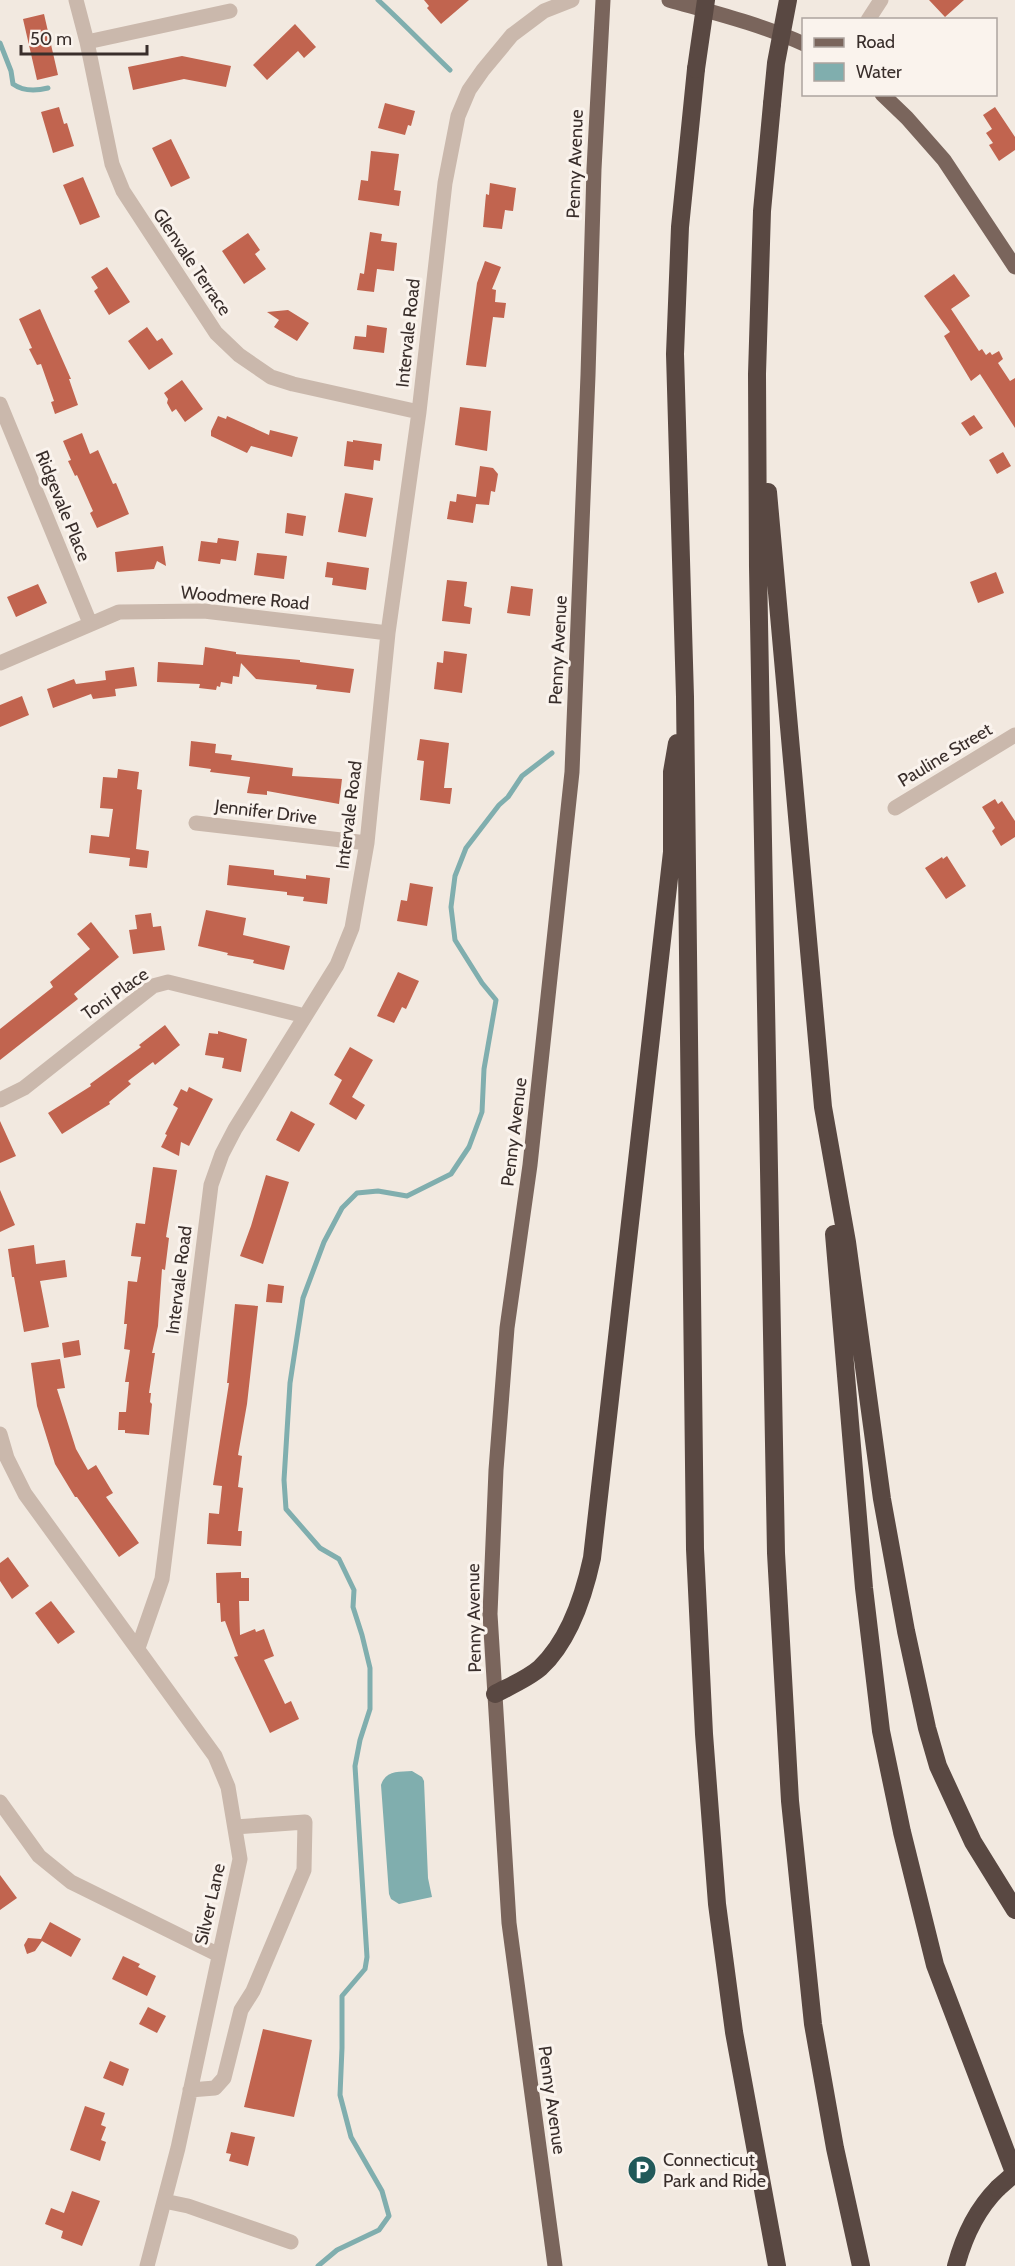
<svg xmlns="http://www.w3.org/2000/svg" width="1015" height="2266" viewBox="0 0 1015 2266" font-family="Cabin,sans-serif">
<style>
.water{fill:#80aeae}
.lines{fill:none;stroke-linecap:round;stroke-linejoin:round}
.stream{stroke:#80aeae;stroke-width:5}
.building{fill:#c1644f}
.minor{stroke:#cab8ac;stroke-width:15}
.major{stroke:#7a655c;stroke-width:15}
.highway{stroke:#594842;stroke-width:18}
.highway-bridge{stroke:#594842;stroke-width:18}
.labels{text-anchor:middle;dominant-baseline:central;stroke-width:6;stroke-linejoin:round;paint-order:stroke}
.street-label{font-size:18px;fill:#392e2b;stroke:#faf3ed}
.poi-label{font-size:18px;fill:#392e2b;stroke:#faf3ed;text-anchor:start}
</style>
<rect width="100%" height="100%" fill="#f2e9e0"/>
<!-- water -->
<path class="water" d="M 412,1771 L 422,1777 L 424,1781 L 428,1878 L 432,1897 L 399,1904 L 391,1899 L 389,1894 L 381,1785 C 386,1770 398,1772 412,1771 Z"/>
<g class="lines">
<!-- stream -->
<path class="stream" d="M 378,0 C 403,23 426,47 450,70
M 0,43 L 11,71 L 13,84 C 24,92 36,91 48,88
M 318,2266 L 337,2250 L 379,2230 L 389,2216 L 382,2191 L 351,2137 L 340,2095 L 342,2048 L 342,1996 L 365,1969 L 367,1957 L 355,1766 L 360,1740 L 370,1709 L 370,1668 L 362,1635 L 353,1607 L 354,1590 L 339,1559 L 320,1548 L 286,1509 L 284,1480 L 290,1383 L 303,1298 L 324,1242 L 342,1208 L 357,1193 L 378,1191 L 407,1196 L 451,1174 L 469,1147 L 482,1112 L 484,1069 L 496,1000 L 482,983 L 455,940 L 451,907 L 455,876 L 466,848 L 499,805 L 508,797 L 522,776 L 552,753"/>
</g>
<!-- building -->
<path class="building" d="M 424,0 L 469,0 L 441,24 L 427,8 L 429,6 Z
M 929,0 L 964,0 L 945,17 Z
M 44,14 L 58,75 L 37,80 L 23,19 Z
M 295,24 L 316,47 L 304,58 L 298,51 L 267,80 L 253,65 Z
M 182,56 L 231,66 L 226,87 L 184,79 L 133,90 L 128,67 Z
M 385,103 L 415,111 L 411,126 L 408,125 L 405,135 L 378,128 Z
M 59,107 L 64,124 L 67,123 L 74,146 L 53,153 L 41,112 Z
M 995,107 L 1015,137 L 1015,150 L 999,161 L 989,145 L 993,143 L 986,133 L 992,129 L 983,115 Z
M 171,139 L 190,178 L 171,187 L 152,148 Z
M 371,151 L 399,154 L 394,190 L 401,191 L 399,206 L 358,200 L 361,180 L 368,181 Z
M 83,177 L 100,217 L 80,225 L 63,185 Z
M 490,183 L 516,188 L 513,211 L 505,210 L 502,229 L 483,227 L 486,194 L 489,195 Z
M 370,232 L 382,234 L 381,241 L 397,243 L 394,271 L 377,269 L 374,292 L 357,290 L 360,273 L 364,274 Z
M 248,233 L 260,250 L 255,254 L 266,269 L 244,284 L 222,251 Z
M 485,261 L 501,267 L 492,289 L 496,290 L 495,302 L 506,303 L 504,318 L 493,317 L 486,367 L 466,365 L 477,283 Z
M 107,267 L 130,302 L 109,315 L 94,291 L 98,288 L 91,277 Z
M 954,274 L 970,296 L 951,309 L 979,351 L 982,349 L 986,355 L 990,352 L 992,355 L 999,351 L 1003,359 L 998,363 L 1010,381 L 1015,378 L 1015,428 L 980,374 L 971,381 L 944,336 L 950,332 L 924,296 Z
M 40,309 L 71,379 L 69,379 L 78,405 L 55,414 L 51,402 L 54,401 L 41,364 L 37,365 L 29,349 L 32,348 L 19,319 Z
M 288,310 L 309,323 L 297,341 L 274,327 L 279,320 L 267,312 Z
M 367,325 L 387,328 L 384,353 L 353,349 L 355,336 L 366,337 Z
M 147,327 L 157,341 L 162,338 L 173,354 L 149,370 L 128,341 Z
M 182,380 L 203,409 L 185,422 L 176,409 L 172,412 L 167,403 L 168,399 L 164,393 Z
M 460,407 L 491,411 L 487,451 L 455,445 Z
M 974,415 L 983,428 L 970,436 L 961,423 Z
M 218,416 L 226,419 L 227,416 L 269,435 L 270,430 L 298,437 L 292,457 L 251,446 L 247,453 L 211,436 L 211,431 Z
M 82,433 L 90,454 L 98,450 L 113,484 L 116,483 L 129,514 L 97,528 L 90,513 L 93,511 L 77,475 L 75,476 L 68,461 L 71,460 L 63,441 Z
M 353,440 L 382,444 L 380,461 L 374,460 L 373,470 L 344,466 L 347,441 L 353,442 Z
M 1003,452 L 1011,466 L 997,474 L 989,460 Z
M 480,466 L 493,468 L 498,474 L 495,492 L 491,491 L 489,505 L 476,504 L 473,523 L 447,519 L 450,501 L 456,502 L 457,494 L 476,497 Z
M 345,493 L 373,498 L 366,537 L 338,532 Z
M 287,513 L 306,516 L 303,536 L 285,533 Z
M 218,538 L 239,541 L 236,561 L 221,559 L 220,564 L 198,561 L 201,541 L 217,543 Z
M 163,546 L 166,566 L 157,561 L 154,569 L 117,572 L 115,552 Z
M 257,553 L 287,556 L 284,579 L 254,575 Z
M 327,562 L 369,568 L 366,590 L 332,585 L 333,578 L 325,577 Z
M 996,572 L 1004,593 L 978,603 L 970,582 Z
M 447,580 L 467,582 L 464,606 L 472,608 L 470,624 L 442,621 Z
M 38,584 L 47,603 L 16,617 L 7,597 Z
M 511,586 L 533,589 L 530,616 L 507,613 Z
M 205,647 L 236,652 L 236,654 L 300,660 L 300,662 L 354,669 L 350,693 L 316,689 L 317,685 L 256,679 L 241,663 L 239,677 L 233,676 L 232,684 L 221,682 L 220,687 L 217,686 L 216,690 L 199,688 L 200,684 L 157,682 L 158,662 L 203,665 Z
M 444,651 L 467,654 L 462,693 L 434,689 L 437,662 L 443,663 Z
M 134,667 L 137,686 L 115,689 L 116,696 L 93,699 L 91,694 L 53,708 L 47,689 L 74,679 L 76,684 L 106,680 L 105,671 Z
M 22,696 L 29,715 L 0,727 L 0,705 Z
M 420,739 L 449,743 L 444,788 L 452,788 L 450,804 L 420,800 L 424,761 L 417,760 Z
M 191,741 L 216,744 L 215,753 L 232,755 L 231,760 L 293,768 L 292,776 L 342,779 L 339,804 L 267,791 L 267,795 L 247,793 L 250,777 L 210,772 L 211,769 L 189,766 Z
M 118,769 L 139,772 L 137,789 L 142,790 L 136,849 L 149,851 L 147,868 L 129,866 L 130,858 L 89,853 L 91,835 L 109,837 L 113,809 L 100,808 L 103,777 L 117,778 Z
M 995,799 L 998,804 L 1002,801 L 1015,821 L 1015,837 L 1001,846 L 992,831 L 995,828 L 982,807 Z
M 947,856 L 966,886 L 946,899 L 925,868 L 942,857 L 943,859 Z
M 229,865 L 274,870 L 274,875 L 306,879 L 306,875 L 330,878 L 327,904 L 303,901 L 304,897 L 287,895 L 287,892 L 227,885 Z
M 410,883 L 433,887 L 427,926 L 397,921 L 401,900 L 407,901 Z
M 206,910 L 246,918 L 243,935 L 290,946 L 284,970 L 253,963 L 254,960 L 227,955 L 228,953 L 198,946 Z
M 151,913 L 153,927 L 161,926 L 165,950 L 133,954 L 129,930 L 137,929 L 135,915 Z
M 91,922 L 119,957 L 74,994 L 78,999 L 0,1060 L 0,1029 L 53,987 L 50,982 L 90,949 L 77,934 Z
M 398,972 L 419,981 L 406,1009 L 402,1007 L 394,1023 L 377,1016 Z
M 165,1025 L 180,1045 L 155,1065 L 153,1062 L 128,1081 L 131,1084 L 109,1102 L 110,1104 L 62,1134 L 48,1113 L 91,1086 L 90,1084 L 141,1047 L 139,1045 Z
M 218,1031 L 247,1039 L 241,1072 L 222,1068 L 224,1058 L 205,1055 L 209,1033 L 218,1034 Z
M 350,1047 L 373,1060 L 352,1097 L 365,1105 L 356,1120 L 329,1104 L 342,1080 L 334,1075 Z
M 189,1087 L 213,1099 L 189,1146 L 181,1142 L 179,1156 L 161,1147 L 167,1135 L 165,1134 L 178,1108 L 173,1105 L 181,1089 L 187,1092 Z
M 291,1111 L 315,1124 L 299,1152 L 276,1140 Z
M 0,1121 L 16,1156 L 0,1163 Z
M 153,1167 L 177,1170 L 166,1237 L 169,1238 L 165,1270 L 162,1269 L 158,1326 L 152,1353 L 155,1353 L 149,1393 L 151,1393 L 150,1402 L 152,1404 L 149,1435 L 125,1433 L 125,1430 L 118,1430 L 119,1412 L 126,1412 L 129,1382 L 125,1382 L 130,1350 L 124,1349 L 127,1324 L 124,1324 L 128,1281 L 137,1282 L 141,1257 L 131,1256 L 136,1223 L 145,1224 Z
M 266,1175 L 289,1182 L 263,1264 L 240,1256 L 251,1226 Z
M 0,1190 L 15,1225 L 0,1232 Z
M 34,1245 L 36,1264 L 65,1260 L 67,1277 L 40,1281 L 49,1327 L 24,1332 L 14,1277 L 12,1277 L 8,1249 Z
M 268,1284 L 284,1286 L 282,1303 L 266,1302 Z
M 235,1304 L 258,1306 L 247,1404 L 238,1455 L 242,1456 L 238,1487 L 243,1488 L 238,1531 L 242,1531 L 241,1546 L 207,1544 L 209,1513 L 219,1514 L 222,1486 L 213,1485 L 229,1383 L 227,1383 Z
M 79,1340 L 81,1355 L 64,1358 L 62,1343 Z
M 60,1359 L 65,1388 L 57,1389 L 76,1449 L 88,1470 L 96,1465 L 113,1493 L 106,1497 L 139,1543 L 119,1557 L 77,1497 L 75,1497 L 55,1464 L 37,1406 L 31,1363 Z
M 8,1557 L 29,1586 L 12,1599 L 0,1581 L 0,1563 Z
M 241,1572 L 241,1578 L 249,1578 L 249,1601 L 239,1601 L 240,1635 L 255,1629 L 256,1632 L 264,1629 L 274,1656 L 264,1660 L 285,1704 L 291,1701 L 299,1719 L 270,1733 L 234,1657 L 238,1656 L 225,1621 L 221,1622 L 220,1603 L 217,1603 L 216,1573 Z
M 51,1601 L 75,1632 L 58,1644 L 35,1613 Z
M 0,1875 L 17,1898 L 0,1910 Z
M 50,1922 L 81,1939 L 71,1957 L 42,1941 L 35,1951 L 27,1954 L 24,1945 L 28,1938 L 41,1939 Z
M 123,1956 L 140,1964 L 138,1967 L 156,1976 L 147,1996 L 112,1979 Z
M 148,2007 L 166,2016 L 157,2033 L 139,2024 Z
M 263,2029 L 312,2040 L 294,2117 L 244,2107 Z
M 110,2061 L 129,2069 L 123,2086 L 103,2078 Z
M 85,2106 L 105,2113 L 101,2125 L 106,2127 L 101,2140 L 106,2142 L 100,2161 L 70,2150 Z
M 231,2132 L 255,2137 L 248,2166 L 229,2161 L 231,2154 L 226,2153 Z
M 72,2191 L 100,2201 L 82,2246 L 61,2238 L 63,2231 L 45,2224 L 51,2208 L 64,2213 Z"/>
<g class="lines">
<!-- minor -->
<path class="minor" d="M 76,0 L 87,42 L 112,164 L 123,191 L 216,333 L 239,355 L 271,377 L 293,384 L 419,412
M 868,20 L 881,0
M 87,42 L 230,11
M 0,404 L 90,623
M 0,663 L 119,612 L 204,611 L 388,633
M 895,808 L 1015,735
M 196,823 L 367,843
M 0,1100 L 24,1088 L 153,986 L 168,982 L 305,1016
M 0,1434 L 7,1458 L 25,1494 L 215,1756 L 228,1787 L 240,1859 L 178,2148 L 147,2266
M 138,1648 L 162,1579 L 211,1185 L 222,1154 L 235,1129 L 337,965 L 352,928 L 367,843 L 388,633 L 419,412 L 445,183 L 458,116 L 469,90 L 483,70 L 512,35 L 544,11 L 572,0
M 0,1802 L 39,1856 L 71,1882 L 219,1955
M 190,2090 L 215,2088 L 224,2078 L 241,2010 L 253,1991 L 304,1870 L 305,1822 L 235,1827
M 164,2201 L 188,2206 L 291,2242"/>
<!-- major -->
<path class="major" d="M 669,0 C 715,13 760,24 804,44
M 882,94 L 907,118 L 944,160 L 1015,267
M 555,2266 L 509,1923 L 490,1614 L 496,1470 L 507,1328 L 530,1165 L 572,772 L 588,375 L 594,169 L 603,0"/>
<!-- highway -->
<path class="highway" d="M 696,69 L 680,227 L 675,354 L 685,697 L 695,1549 L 704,1734 L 717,1904 L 734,2032 L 777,2266
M 772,104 L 762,211 L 757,374 L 758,567 L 776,1553 L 790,1801 L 813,2024 L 835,2148 L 861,2266
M 768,492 L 823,1107 L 847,1242 L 882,1499 L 906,1631 L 927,1728 L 938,1766 L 973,1842 L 1015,1910
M 834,1234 L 864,1588 L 881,1731 L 902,1832 L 935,1965 L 1015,2175
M 495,1694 C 510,1686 527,1679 540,1668 C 569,1641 584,1595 592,1558 L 672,852 L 672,772 L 677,743
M 956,2266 C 964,2236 976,2210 998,2188"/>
<!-- highway-bridge -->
<path class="highway-bridge" d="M 696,69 L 706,0
M 772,104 L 776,63 L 788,0
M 998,2188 L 1015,2173"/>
</g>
<!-- icons -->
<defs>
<g id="parking-disc" transform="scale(1.5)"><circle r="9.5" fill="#215959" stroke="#faf3ed"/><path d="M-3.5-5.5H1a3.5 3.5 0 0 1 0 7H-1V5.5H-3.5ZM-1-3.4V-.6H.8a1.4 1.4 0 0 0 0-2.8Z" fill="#fff"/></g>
</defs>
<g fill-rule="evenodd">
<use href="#parking-disc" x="642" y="2170"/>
</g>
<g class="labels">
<!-- street labels -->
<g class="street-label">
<text transform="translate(575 164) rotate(-88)">Penny Avenue</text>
<text transform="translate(192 262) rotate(56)">Glenvale Terrace</text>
<text transform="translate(408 333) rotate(-84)">Intervale Road</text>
<text transform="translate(63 506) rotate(68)">Ridgevale Place</text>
<text transform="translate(245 598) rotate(5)">Woodmere Road</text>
<text transform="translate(558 650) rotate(-87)">Penny Avenue</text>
<text transform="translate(945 755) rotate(-31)">Pauline Street</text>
<text transform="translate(266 812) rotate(7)">Jennifer Drive</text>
<text transform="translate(349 815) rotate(-83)">Intervale Road</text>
<text transform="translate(115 994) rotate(-35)">Toni Place</text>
<text transform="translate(514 1132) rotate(-83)">Penny Avenue</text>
<text transform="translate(179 1280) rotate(-83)">Intervale Road</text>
<text transform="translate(474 1618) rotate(-91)">Penny Avenue</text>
<text transform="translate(210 1904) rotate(-77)">Silver Lane</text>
<text transform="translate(552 2100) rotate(82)">Penny Avenue</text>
</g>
<!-- poi labels -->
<g class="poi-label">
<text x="663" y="2160">Connecticut<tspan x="663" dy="21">Park and Ride</tspan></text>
</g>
</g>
<!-- legend -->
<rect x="802" y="18" width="195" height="78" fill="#faf3ed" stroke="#ada49f" stroke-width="1.5"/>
<rect x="814" y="38" width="30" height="9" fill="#7a655c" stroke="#ada49f" stroke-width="1.5"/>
<text x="856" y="48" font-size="18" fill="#392e2b">Road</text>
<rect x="814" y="63" width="30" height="18" fill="#80aeae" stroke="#ada49f" stroke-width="1.5"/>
<text x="856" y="78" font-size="18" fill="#392e2b">Water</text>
<!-- scale -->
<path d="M21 45v9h126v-9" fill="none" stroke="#392e2b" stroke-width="3"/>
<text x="30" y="45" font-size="18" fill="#392e2b" stroke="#faf3ed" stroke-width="4.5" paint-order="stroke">50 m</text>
</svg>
